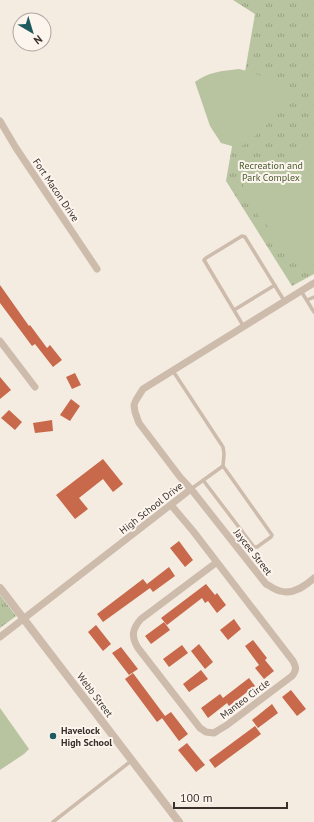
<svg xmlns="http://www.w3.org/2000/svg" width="314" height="822" viewBox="0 0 314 822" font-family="'PT Sans',sans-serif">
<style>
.grass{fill:url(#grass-tufts)}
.garden{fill:#b8c4a0}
.building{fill:#c8694b}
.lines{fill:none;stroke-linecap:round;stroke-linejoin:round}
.service{stroke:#cdbbac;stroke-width:3.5}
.minor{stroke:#cdbbac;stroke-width:7}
.tertiary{stroke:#cdbbac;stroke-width:8}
.poi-dot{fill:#1f5a5e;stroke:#fbf5ee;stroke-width:1.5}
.labels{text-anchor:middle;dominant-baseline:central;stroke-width:4;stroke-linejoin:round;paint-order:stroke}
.park-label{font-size:10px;fill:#4a5a2e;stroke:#fbf5ee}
.street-label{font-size:10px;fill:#3b302b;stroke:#fbf5ee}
.poi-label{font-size:10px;font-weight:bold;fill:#3b302b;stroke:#fbf5ee;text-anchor:start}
</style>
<defs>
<pattern id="grass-tufts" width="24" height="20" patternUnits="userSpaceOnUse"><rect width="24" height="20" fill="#b8c4a0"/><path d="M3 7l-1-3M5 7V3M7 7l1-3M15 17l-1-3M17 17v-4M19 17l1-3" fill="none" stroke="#97a083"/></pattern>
</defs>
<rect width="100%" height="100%" fill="#f4ebe1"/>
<!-- grass -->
<path class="grass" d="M 233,0 L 314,0 L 314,274 L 292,286 L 226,181 L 255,14 Z
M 0,595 L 16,616 L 0,628 Z"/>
<!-- garden -->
<path class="garden" d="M 239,69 C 266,76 272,80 291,101 L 254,137 L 239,148 L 221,143 L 210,126 L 195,82 C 208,72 222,71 239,69 Z
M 314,143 L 314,260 L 303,269 L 242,196 L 245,177 Z
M 0,708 L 29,749 L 24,754 L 0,770 Z"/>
<!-- building -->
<path class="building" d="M 0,285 L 29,326 L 30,325 L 47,348 L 50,345 L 62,360 L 53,367 L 35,344 L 32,346 L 0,303 Z
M 75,373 L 81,385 L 72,389 L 66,377 Z
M 0,377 L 11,390 L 0,399 Z
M 71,399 L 80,406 L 70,421 L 60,415 Z
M 9,410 L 22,422 L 15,430 L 1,418 Z
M 52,420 L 53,431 L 35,433 L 33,423 Z
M 103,459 L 123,484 L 113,492 L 103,479 L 79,498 L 88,509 L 75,519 L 56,495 Z
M 179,541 L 193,560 L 185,567 L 170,548 Z
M 169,567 L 175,576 L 153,592 L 147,584 Z
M 143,579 L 150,588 L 103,622 L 97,614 Z
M 206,584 L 215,595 L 217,593 L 226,605 L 217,613 L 208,601 L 205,603 L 202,598 L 167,625 L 161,618 Z
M 234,619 L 241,629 L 228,640 L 220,630 Z
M 164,622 L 170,630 L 151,644 L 145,636 Z
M 96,625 L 111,644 L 103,651 L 88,632 Z
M 253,640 L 267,658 L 265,660 L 274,671 L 264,679 L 255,668 L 259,665 L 245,646 Z
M 199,644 L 213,662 L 205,669 L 191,651 Z
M 182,645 L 188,653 L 169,667 L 163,659 Z
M 121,647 L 138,669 L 129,675 L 112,653 Z
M 201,670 L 208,679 L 189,692 L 183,684 Z
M 133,673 L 165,716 L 157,722 L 125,679 Z
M 249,678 L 255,686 L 229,706 L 227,703 L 208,718 L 201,708 L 220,694 L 223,698 Z
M 291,690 L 306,709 L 297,716 L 282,697 Z
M 272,704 L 278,713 L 258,728 L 252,720 Z
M 171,712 L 188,734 L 179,741 L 162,718 Z
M 255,726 L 261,734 L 215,768 L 209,760 Z
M 187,743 L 205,765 L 196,772 L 178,750 Z"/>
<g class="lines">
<!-- service -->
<path class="service" d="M 301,291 L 314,312
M 307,300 L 314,297
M 234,310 L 275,285
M 244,327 L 204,260 L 206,258 L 242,236 L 245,237 L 285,302
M 173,371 L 223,447 L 224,454 L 223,466 L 191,489
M 203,480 L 254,547 L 257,547 L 271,537 L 272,535 L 223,466
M 53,822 L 131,761"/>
<!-- minor -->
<path class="minor" d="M 0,121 L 16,148 L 97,269
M 0,341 L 35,387
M 191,489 L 266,584 C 270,586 275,590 280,591 C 293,595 305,586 314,578
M 171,505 L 193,531 L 293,661 C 296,667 297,670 292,676 L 227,725 L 217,731 L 214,733 L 206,732 L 200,728 L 138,648 C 131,637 132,629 141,619 L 217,562
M 0,637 L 191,489 L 180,477 L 139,423 L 135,412 L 134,405 L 136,400 L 143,389 L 314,283"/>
<!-- tertiary -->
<path class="tertiary" d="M 0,588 L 179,822"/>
</g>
<!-- markers -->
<circle class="poi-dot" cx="53" cy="736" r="4"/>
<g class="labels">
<!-- park labels -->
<g class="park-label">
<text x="271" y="165">Recreation and<tspan x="271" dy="12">Park Complex</tspan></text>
</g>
<!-- street labels -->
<g class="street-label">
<text transform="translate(56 190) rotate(56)">Fort Macon Drive</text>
<text transform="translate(151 508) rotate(-38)">High School Drive</text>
<text transform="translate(253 552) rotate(52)">Jaycee Street</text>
<text transform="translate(95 695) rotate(53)">Webb Street</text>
<text transform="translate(245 699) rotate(-37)">Manteo Circle</text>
</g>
<!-- poi labels -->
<g class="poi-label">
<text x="61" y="730">Havelock<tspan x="61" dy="12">High School</tspan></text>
</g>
</g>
<!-- north arrow -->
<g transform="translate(32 32) rotate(142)"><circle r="19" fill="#fbf5ee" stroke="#aea6a0"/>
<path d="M0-3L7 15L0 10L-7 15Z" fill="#1f5a5e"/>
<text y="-6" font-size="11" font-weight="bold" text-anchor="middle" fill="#3b302b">N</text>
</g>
<!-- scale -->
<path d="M174 802v6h113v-6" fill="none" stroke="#3b302b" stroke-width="2"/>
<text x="180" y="802" font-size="12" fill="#3b302b" stroke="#fbf5ee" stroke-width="3" paint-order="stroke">100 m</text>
</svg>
